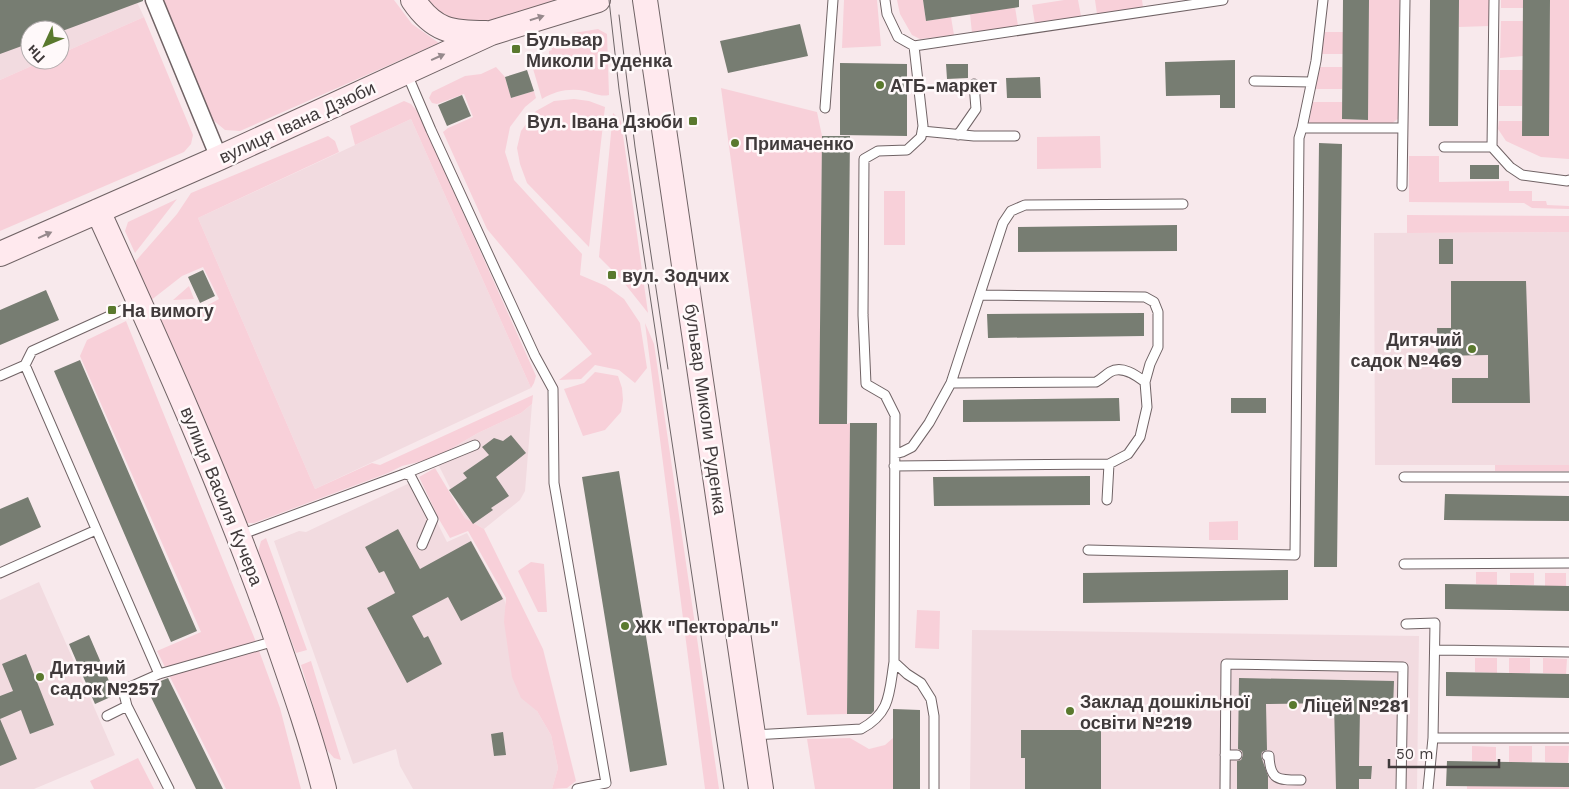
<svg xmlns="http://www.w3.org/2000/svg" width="1569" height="789" viewBox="0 0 1569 789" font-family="'Work Sans',sans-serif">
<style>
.built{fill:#f2dbe0}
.green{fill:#f8d0d9}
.building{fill:#777d72}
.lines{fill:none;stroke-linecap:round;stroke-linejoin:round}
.lane-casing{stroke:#706365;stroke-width:11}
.street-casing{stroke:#706365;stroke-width:19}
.secondary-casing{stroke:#706365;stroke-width:26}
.lane{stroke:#fff;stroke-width:9}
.street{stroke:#fff;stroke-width:16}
.secondary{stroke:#ffe9ee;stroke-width:24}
.tram{stroke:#6e6567;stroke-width:1}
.oneway{fill:#96898c}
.poi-dot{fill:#5a792e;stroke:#fff9fa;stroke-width:2}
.labels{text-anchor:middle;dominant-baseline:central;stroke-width:5;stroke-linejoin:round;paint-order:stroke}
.poi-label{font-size:18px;font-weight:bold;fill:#403a3b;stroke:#fff9fa;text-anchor:start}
.street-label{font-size:18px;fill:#403a3b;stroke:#fff9fa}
</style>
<rect width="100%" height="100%" fill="#f8e9ec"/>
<!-- built -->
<path class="built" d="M 0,0 L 136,0 L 144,17 L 60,54 L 60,30 L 30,30 L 30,60 L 45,60 L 0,80 Z
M 411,119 L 531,388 L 315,489 L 198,218 Z
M 1569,232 L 1569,465 L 1375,465 L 1374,233 Z
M 532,404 L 525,491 L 520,500 L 484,529 L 465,518 L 435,458 L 478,433 L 521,413 Z
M 416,480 L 447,542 L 467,533 L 504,599 L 537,711 L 551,735 L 558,768 L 552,789 L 413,789 L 400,766 L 396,749 L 353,764 L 274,541 L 299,531 L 306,532 Z
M 39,582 L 115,755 L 34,789 L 0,789 L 0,600 Z
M 972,630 L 1419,636 L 1417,789 L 970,789 Z"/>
<!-- green -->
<path class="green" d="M 162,0 L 394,0 L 412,24 L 439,43 L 240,131 L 225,130 L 213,120 Z
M 423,0 L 555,0 L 494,22 L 439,19 Z
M 844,0 L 877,0 L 881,46 L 842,48 Z
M 897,0 L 923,0 L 926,21 L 951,17 L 954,35 L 920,39 L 912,35 L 900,14 Z
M 1064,0 L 1078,0 L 1081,16 L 1035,24 L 1032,5 Z
M 1095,0 L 1142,0 L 1143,7 L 1097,14 Z
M 1369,0 L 1400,0 L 1399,118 L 1391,124 L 1309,123 L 1312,102 L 1342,102 L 1342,119 L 1368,120 Z
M 1459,0 L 1489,0 L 1489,26 L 1459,27 Z
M 1501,0 L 1523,0 L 1523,8 L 1501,8 Z
M 1550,0 L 1569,0 L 1569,159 L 1541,157 L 1506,141 L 1498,129 L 1499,121 L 1522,121 L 1522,136 L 1548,136 Z
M 1015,7 L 1018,26 L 972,33 L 970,14 Z
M 144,17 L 193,135 L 191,144 L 184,152 L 0,231 L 0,80 L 45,60 L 60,60 L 60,54 Z
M 1501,21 L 1523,21 L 1523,56 L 1500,58 Z
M 598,29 L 607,34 L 609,95 C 600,97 594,93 585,91 C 570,88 555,91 542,99 L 531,62 L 549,60 L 549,51 L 552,50 L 548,37 L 558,36 L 559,47 L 572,48 L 574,33 Z
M 1325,32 L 1343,32 L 1343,54 L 1321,54 Z
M 496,67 L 505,77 L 511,98 L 534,91 L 536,98 L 525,107 L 510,127 L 505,152 L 514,180 L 582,254 L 580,275 L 606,286 L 624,299 L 640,323 L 647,368 L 635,383 L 619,370 L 595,365 L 581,379 L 559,380 L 592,354 L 487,229 L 443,132 L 448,128 L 473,117 L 464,94 L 437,104 L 432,103 L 429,98 L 432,92 L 465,76 L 481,74 Z
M 1318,67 L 1342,67 L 1342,89 L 1315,89 Z
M 1500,70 L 1523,70 L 1522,106 L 1499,106 Z
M 721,88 L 817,112 L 822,136 L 819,424 L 847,424 L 850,423 L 847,714 L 807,715 Z
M 574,99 L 589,101 L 605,107 L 589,247 L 527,183 L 520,164 L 517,148 L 521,131 L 536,111 L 554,101 Z
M 404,101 L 411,104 L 418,112 L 536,376 L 534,383 L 531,388 L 411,119 L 355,145 L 350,126 Z
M 613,113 L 621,121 L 648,313 L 621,279 L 599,257 Z
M 328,136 L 335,141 L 339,152 L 198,218 L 315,489 L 372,463 L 380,465 L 533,395 L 532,404 L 521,413 L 478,433 L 435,458 L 402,466 L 388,473 L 254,523 L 247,523 L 243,518 L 153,308 L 199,310 L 219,299 L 203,267 L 182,276 L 150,301 L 134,263 L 177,214 L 191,193 Z
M 1100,136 L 1101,168 L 1037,169 L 1037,137 Z
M 1409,156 L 1439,156 L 1439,182 L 1509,181 L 1509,191 L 1532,191 L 1532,201 L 1546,201 L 1547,205 L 1569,206 L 1569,209 L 1532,208 L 1524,203 L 1409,202 Z
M 884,191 L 905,191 L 905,245 L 884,245 Z
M 177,199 L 135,253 L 125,231 L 128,222 Z
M 1407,215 L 1569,216 L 1569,232 L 1407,233 Z
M 189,286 L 194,299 L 173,300 Z
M 126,321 L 254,637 L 280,708 L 301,789 L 226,789 L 157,651 L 201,632 L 80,356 L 87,340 Z
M 645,323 L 654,344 L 719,789 L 705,789 Z
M 595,372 L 618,376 L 622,388 L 623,400 L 621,412 L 605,430 L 583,436 L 564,389 L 584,383 Z
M 1495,465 L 1569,465 L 1569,471 L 1495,471 Z
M 435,468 L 465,518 L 484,529 L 543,649 L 576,781 L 567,788 L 552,789 L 558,768 L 551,735 L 537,711 L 521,698 L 512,677 L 504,622 L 506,598 L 468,531 L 450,538 L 440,521 L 419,477 Z
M 1238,521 L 1238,540 L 1209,540 L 1209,522 Z
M 266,538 L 307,650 L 296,653 L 258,552 L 261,541 Z
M 531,562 L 544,564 L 547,612 L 538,612 L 518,571 Z
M 1476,572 L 1497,572 L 1497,585 L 1476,584 Z
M 1510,573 L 1534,573 L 1534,585 L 1510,585 Z
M 1545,573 L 1566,573 L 1566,586 L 1545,586 Z
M 917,610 L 940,611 L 939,649 L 915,648 Z
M 1475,658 L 1497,658 L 1497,673 L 1475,672 Z
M 1509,658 L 1530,658 L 1530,673 L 1509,673 Z
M 1543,658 L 1567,659 L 1566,674 L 1543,673 Z
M 311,661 L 341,760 L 334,758 L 326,749 L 301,665 Z
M 850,738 L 869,749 L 885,745 L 893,738 L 893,789 L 815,789 L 807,739 Z
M 1472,746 L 1496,747 L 1496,761 L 1472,761 Z
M 1509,746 L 1532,746 L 1532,762 L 1509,762 Z
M 1545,746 L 1569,746 L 1568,763 L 1545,762 Z
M 138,758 L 154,789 L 94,789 L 90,781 Z
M 1467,786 L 1569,787 L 1569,789 L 1467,789 Z"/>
<!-- building -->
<path class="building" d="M 0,0 L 143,0 L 143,1 L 65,30 L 30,30 L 30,43 L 0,54 Z
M 923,0 L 1019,0 L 1019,7 L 926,21 Z
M 1343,0 L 1369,0 L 1368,120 L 1342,119 Z
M 1430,0 L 1459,0 L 1458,126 L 1429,126 Z
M 1523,0 L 1550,0 L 1549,136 L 1522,136 Z
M 800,24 L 808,56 L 728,73 L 720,41 Z
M 1235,60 L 1235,108 L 1220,108 L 1220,95 L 1166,96 L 1165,62 Z
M 840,63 L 907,64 L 907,136 L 840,135 Z
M 946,64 L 968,64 L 968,78 L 947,79 Z
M 527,70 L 534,91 L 511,98 L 505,77 Z
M 1040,77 L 1041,98 L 1007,98 L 1006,78 Z
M 462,95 L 471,116 L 447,126 L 438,105 Z
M 822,136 L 850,136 L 847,424 L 819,424 Z
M 1319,143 L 1342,144 L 1337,567 L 1314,567 Z
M 1470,165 L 1499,165 L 1499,179 L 1470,179 Z
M 1177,225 L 1177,251 L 1018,252 L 1018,227 Z
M 1439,239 L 1453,239 L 1453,264 L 1439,264 Z
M 203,270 L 215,296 L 200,303 L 188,277 Z
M 1451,281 L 1526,281 L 1530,403 L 1452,403 L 1452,378 L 1488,378 L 1488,355 L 1438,356 L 1437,328 L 1451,328 Z
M 46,290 L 59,320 L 0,345 L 0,310 Z
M 1144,313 L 1144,336 L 988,338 L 987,314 Z
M 80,360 L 197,631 L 171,642 L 54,371 Z
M 1119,398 L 1120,421 L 963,422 L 963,400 Z
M 1231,398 L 1266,398 L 1266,413 L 1231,413 Z
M 850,423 L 877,423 L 874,711 L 871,714 L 847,714 Z
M 511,435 L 526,453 L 496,477 L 509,496 L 491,508 L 493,510 L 473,524 L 449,490 L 467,478 L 463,473 L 489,455 L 482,447 L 494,438 L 503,441 Z
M 619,471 L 667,765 L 630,772 L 582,477 Z
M 1090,476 L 1090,505 L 934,506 L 933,477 Z
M 1445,494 L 1569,496 L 1569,521 L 1444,520 Z
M 28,497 L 41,527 L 0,546 L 0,509 Z
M 398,529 L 420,569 L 471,541 L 503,599 L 461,621 L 448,597 L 412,616 L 424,638 L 428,636 L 442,664 L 407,683 L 367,608 L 395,593 L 384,571 L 379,573 L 365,547 Z
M 1288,570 L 1288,600 L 1083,603 L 1083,573 Z
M 1445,584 L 1569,586 L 1569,611 L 1445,609 Z
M 89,635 L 115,695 L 95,704 L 69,644 Z
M 26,654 L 54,725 L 30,734 L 21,710 L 0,719 L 0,696 L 13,691 L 2,664 Z
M 1446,672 L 1569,674 L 1569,698 L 1446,696 Z
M 168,678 L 223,789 L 196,789 L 146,687 Z
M 1239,678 L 1394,681 L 1393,709 L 1360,709 L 1359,766 L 1372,766 L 1371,779 L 1359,779 L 1359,789 L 1336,789 L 1334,703 L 1266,704 L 1267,750 L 1262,752 L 1261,756 L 1268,776 L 1268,789 L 1237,789 L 1237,761 L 1241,760 L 1243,755 L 1242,751 L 1238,749 Z
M 893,709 L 920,710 L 920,789 L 893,789 Z
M 0,719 L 17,759 L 0,766 Z
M 1021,730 L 1101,730 L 1101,789 L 1025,789 L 1025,758 L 1021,758 Z
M 503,732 L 506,755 L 494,756 L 491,734 Z
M 1447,761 L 1569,763 L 1569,787 L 1446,786 Z"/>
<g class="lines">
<!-- lane casing -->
<g class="lane-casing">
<path id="lane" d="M 885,0 L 887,14 L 898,37 L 914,46 L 1223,0
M 1494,0 L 1492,147 L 1510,167 L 1522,175 L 1567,181 L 1569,180
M 407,74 L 431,130 L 535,356 L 553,389 L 554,483 L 606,783 L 577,789
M 1254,81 L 1311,82
M 825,108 L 833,0
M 1302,128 L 1316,61 L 1323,0
M 922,131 L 974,136 L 1015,136
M 958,135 L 976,109 L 974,84
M 1444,147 L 1492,147
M 1402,186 L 1405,0
M 980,295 L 1145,297 L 1154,302 L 1158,312 L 1158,347 L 1150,364 L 1145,382
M 25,365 L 159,674
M 0,376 L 25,365 L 32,351 L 138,303
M 895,454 L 902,452 L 912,447 L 929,423 L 951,383 L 1003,223 L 1011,211 L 1025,205 L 1183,204
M 894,466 L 1109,464 L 1128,454 L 1140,437 L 1147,407 L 1145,382 C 1136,375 1122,365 1110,372 C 1105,375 1102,379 1096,382 L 951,383
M 404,474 L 475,445
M 1404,477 L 1569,477
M 1107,500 L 1109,464
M 240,535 L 404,474 L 410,475 L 433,519 L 422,545
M 1088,550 L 1295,555 L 1299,138 L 1302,128 L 1402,128
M 1404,564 L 1569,563
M 0,573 L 96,530
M 1406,624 L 1435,623 L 1433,738 L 1428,789
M 1436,650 L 1569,652
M 894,662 L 907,674 L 921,683 L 931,699 L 934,716 L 934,789
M 107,716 L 127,706
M 754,735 L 861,729 C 891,713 889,693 894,662 L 895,415 L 885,395 L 866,384 L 863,315 L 864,159 L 878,151 L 907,150 L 921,137 L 923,126 L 914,46
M 1433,738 L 1569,738
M 1225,755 L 1237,755
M 1267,756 L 1269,756 C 1270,781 1279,780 1301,780
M 169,789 L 127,706 L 123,690 L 159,674 L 275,641
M 1225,789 L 1226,664 L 1403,667 L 1401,789"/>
</g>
<!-- street casing -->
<g class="street-casing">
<path id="street" d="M 154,0 L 219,158"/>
</g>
<!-- secondary casing -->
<g class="secondary-casing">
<path id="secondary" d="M 413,0 C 434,31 451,33 486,33
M 645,0 L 761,789
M 98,211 C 160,347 221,482 271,623 C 290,678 310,733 324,789
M 0,254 L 219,158 L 491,33 L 598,0"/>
</g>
<!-- lane -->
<use href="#lane" class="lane"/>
<!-- street -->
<use href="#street" class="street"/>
<!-- secondary -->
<use href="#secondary" class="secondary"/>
<!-- tram -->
<path class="tram" d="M 609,0 L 619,89 L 724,789
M 619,15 L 635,147 L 668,369"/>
</g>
<!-- one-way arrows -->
<defs><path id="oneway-solid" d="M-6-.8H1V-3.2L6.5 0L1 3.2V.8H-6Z" transform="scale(1.25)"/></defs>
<g class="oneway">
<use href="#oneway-solid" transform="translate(537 18) rotate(-17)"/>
<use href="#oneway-solid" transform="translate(438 57) rotate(-24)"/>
<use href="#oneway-solid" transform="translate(45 235) rotate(-24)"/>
</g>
<!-- markers -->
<g class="poi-dot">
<rect x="511" y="44" width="10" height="10" rx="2.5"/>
<circle cx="880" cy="85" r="5"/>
<rect x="688" y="116" width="10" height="10" rx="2.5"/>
<circle cx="735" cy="143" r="5"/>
<rect x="607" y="270" width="10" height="10" rx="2.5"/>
<rect x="107" y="305" width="10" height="10" rx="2.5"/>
<circle cx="1472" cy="349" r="5"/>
<circle cx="625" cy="626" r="5"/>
<circle cx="40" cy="677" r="5"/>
<circle cx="1293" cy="705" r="5"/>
<circle cx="1070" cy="711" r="5"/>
</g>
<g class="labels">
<!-- poi labels -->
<g class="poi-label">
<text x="526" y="39">Бульвар<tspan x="526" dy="21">Миколи Руденка</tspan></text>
<text x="890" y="85">АТБ-маркет</text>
<text x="683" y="121" text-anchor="end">Вул. Івана Дзюби</text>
<text x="745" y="143">Примаченко</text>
<text x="622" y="275">вул. Зодчих</text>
<text x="122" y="310">На вимогу</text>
<text x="1462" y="339" text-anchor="end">Дитячий<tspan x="1462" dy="21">садок №469</tspan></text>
<text x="635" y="626">ЖК "Пектораль"</text>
<text x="50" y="667">Дитячий<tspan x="50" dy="21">садок №257</tspan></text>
<text x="1080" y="701">Заклад дошкільної<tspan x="1080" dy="21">освіти №219</tspan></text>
<text x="1303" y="705">Ліцей №281</text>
</g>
<!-- street labels -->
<g class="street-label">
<text transform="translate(297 122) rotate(-25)">вулиця Івана Дзюби</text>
<text transform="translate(706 409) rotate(82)">бульвар Миколи Руденка</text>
<text transform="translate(222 496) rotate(68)">вулиця Василя Кучера</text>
</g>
</g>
<!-- north arrow -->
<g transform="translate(45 45) rotate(226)"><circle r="24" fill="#fff9fa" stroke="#b3adae"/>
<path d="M0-4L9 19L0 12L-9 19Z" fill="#5a792e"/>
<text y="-8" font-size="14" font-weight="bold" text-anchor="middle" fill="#403a3b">Пн</text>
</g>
<!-- scale -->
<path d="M1389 759v8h110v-8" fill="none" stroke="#403a3b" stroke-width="2.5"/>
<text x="1396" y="759" font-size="15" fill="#403a3b" stroke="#fff9fa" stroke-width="4" paint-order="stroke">50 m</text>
</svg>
